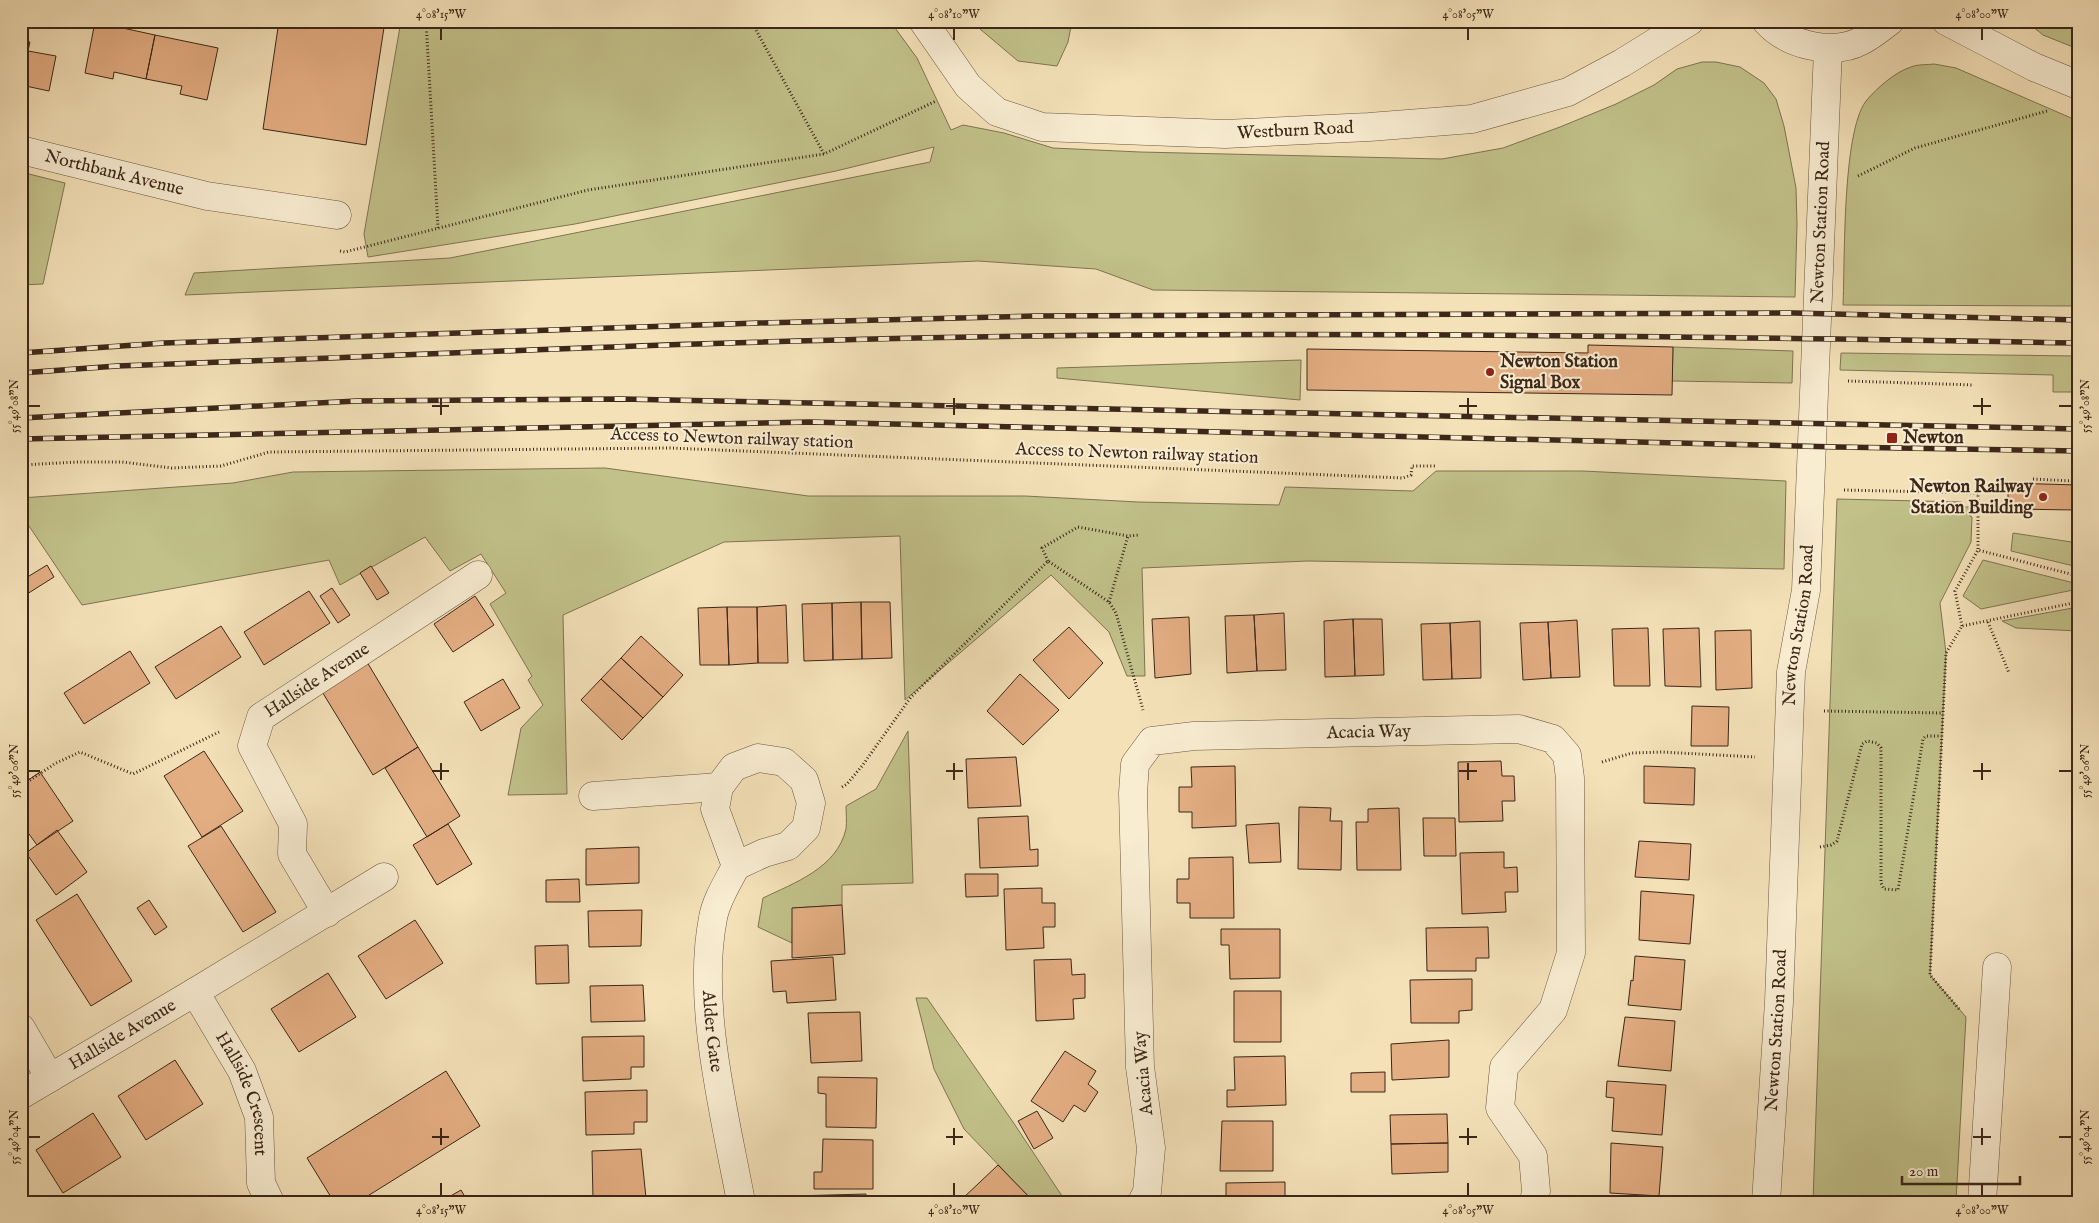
<svg xmlns="http://www.w3.org/2000/svg" width="2099" height="1223" viewBox="0 0 2099 1223" font-family="'IM FELL English',serif">
<style>
.green{fill:#c2c18a;stroke:#7f7452}
.building{fill:#e4ae83;stroke:#3c2719}
.lines{fill:none;stroke-linecap:round;stroke-linejoin:round}
.minor-casing{stroke:#6a5641;stroke-width:29}
.path{stroke:#3c2719;stroke-width:3;stroke-dasharray:1 2.5;stroke-linecap:butt}
.minor{stroke:#f8ecd1;stroke-width:28}
.rail-casing{stroke:#3c2719;stroke-width:5.5}
.rail{stroke:#f8ecd1;stroke-width:4;stroke-dasharray:11;stroke-linecap:butt}
.ticks{fill:none;stroke:#3c2719;stroke-width:2}
.poi-dot{fill:#8f2418;stroke:#f8ecd1;stroke-width:2}
.labels{text-anchor:middle;dominant-baseline:central;stroke-width:4;stroke-linejoin:round;paint-order:stroke}
.street-label{font-size:18px;fill:#3c2719;stroke:#f8ecd1}
.poi-label{font-size:18px;font-weight:bold;fill:#3c2719;stroke:#f8ecd1;text-anchor:start}
.neatline{fill:none;stroke:#3c2719;stroke-width:2}
.ticks-label{font-size:12px;text-anchor:middle;fill:#3c2719}
</style>
<rect width="100%" height="100%" fill="#f4e1b8"/>
<filter id="stains"><feTurbulence type="fractalNoise" baseFrequency=".004" numOctaves="4"/><feColorMatrix values="0 0 0 0 .2 0 0 0 0 .09 0 0 0 0 .02 0 0 0 .5 -.17"/></filter>
<radialGradient id="worn" r=".72"><stop offset=".6" stop-color="#630" stop-opacity="0"/><stop offset="1" stop-color="#630" stop-opacity=".3"/></radialGradient>
<!-- green -->
<path class="green" d="M 401,21 L 890,21 L 917,58 L 951,130 L 963,125 L 1004,133 L 1053,148 L 1140,152 L 1442,159 L 1503,148 L 1560,127 L 1616,104 L 1654,85 L 1677,69 L 1702,62 L 1716,62 L 1740,67 L 1764,83 L 1776,99 L 1784,126 L 1796,188 L 1797,224 L 1795,297 L 1153,290 L 1096,269 L 978,261 L 185,295 L 194,273 L 450,258 L 930,162 L 934,147 L 836,171 L 575,224 L 368,257 L 364,234 Z
M 976,21 L 1072,21 L 1068,42 L 1057,66 L 1018,61 L 980,29 Z
M 2026,21 L 2078,21 L 2078,49 L 2043,35 Z
M 1934,64 L 1956,68 L 2078,121 L 2078,306 L 1843,305 C 1845,261 1842,133 1866,101 C 1877,88 1895,72 1911,67 C 1918,64 1927,65 1934,64 Z
M 21,172 L 65,183 L 43,284 L 21,285 Z
M 1673,347 L 1793,351 L 1792,383 L 1672,381 Z
M 1841,353 L 2078,356 L 2078,392 L 2053,392 L 2053,375 L 1840,370 Z
M 1301,360 L 1300,400 L 1057,378 L 1057,368 Z
M 605,468 L 808,496 L 1025,496 L 1138,502 L 1279,505 L 1285,487 L 1413,491 L 1436,471 L 1583,471 L 1786,481 L 1784,569 L 1308,561 L 1142,568 L 1145,676 L 1127,676 L 1109,632 L 1051,575 L 905,700 L 900,536 L 724,542 L 563,615 L 567,794 L 508,795 L 521,728 L 543,705 L 528,680 L 532,676 L 490,604 L 506,593 L 481,554 L 450,571 L 425,537 L 340,585 L 329,560 L 82,605 L 21,514 L 21,498 L 233,483 L 293,472 Z
M 1837,499 L 1962,502 L 1962,507 L 1970,507 L 1970,516 L 1972,517 L 1971,542 L 1940,603 L 1946,653 L 1930,975 L 1966,1017 L 1956,1202 L 1813,1202 Z
M 2013,533 L 2078,543 L 2078,567 L 2011,551 Z
M 1983,560 L 2078,584 L 2078,589 L 1981,609 L 1963,596 Z
M 2078,607 L 2078,631 L 2016,628 L 2002,621 Z
M 908,731 L 913,883 L 842,885 L 842,905 L 793,908 L 792,943 L 758,927 L 763,898 C 794,883 837,868 846,829 C 847,822 846,813 846,806 L 876,789 Z
M 916,998 L 927,998 L 1015,1125 L 1066,1202 L 1034,1202 L 964,1129 L 934,1069 Z"/>
<!-- building -->
<path class="building" d="M 279,21 L 385,21 L 366,145 L 263,129 Z
M 95,22 L 155,35 L 146,79 L 114,72 L 113,79 L 85,73 Z
M 155,35 L 218,48 L 207,100 L 180,94 L 182,86 L 146,79 Z
M 21,40 L 30,42 L 28,51 L 56,56 L 49,91 L 21,85 Z
M 1588,345 L 1673,347 L 1672,395 L 1307,390 L 1307,349 L 1588,353 Z
M 2008,483 L 2078,485 L 2078,510 L 2008,509 Z
M 47,565 L 54,577 L 27,594 L 21,581 Z
M 371,566 L 389,593 L 377,600 L 360,573 Z
M 332,588 L 350,615 L 338,623 L 320,596 Z
M 309,591 L 330,623 L 264,665 L 244,632 Z
M 475,596 L 494,625 L 453,652 L 434,624 Z
M 861,602 L 890,602 L 892,658 L 862,659 Z
M 861,602 L 862,659 L 833,660 L 832,603 Z
M 832,603 L 833,660 L 804,661 L 802,604 Z
M 786,605 L 788,663 L 758,663 L 757,607 Z
M 727,607 L 757,607 L 758,663 L 729,665 Z
M 727,607 L 729,665 L 700,665 L 698,608 Z
M 1284,613 L 1286,670 L 1257,671 L 1254,615 Z
M 1254,615 L 1257,671 L 1227,673 L 1225,616 Z
M 1189,617 L 1191,674 L 1155,678 L 1152,619 Z
M 1353,619 L 1355,676 L 1325,677 L 1324,621 Z
M 1353,619 L 1382,619 L 1384,675 L 1355,676 Z
M 1577,620 L 1580,677 L 1551,678 L 1548,622 Z
M 1480,621 L 1481,678 L 1452,679 L 1450,623 Z
M 1548,622 L 1551,678 L 1523,680 L 1520,623 Z
M 1450,623 L 1452,679 L 1423,680 L 1421,624 Z
M 221,626 L 241,657 L 176,699 L 155,667 Z
M 1069,627 L 1103,663 L 1069,699 L 1033,660 Z
M 1648,628 L 1650,686 L 1614,686 L 1612,629 Z
M 1699,628 L 1701,687 L 1665,686 L 1663,629 Z
M 1751,630 L 1752,688 L 1716,690 L 1715,631 Z
M 641,636 L 683,675 L 663,697 L 621,658 Z
M 130,651 L 150,683 L 84,724 L 64,693 Z
M 621,658 L 663,697 L 643,718 L 601,679 Z
M 367,662 L 418,747 L 373,775 L 321,690 Z
M 1020,674 L 1059,710 L 1023,745 L 987,711 Z
M 503,679 L 520,708 L 481,731 L 464,702 Z
M 601,679 L 643,718 L 622,740 L 581,700 Z
M 1692,706 L 1729,707 L 1728,746 L 1691,746 Z
M 418,747 L 460,816 L 427,837 L 385,768 Z
M 204,751 L 243,811 L 202,837 L 164,776 Z
M 1016,757 L 1021,806 L 968,808 L 966,759 Z
M 1501,761 L 1502,776 L 1514,776 L 1515,801 L 1502,801 L 1503,821 L 1459,822 L 1458,762 Z
M 1235,766 L 1236,826 L 1192,828 L 1192,812 L 1179,812 L 1179,787 L 1192,787 L 1191,767 Z
M 1644,766 L 1695,768 L 1694,805 L 1644,803 Z
M 40,772 L 73,821 L 37,845 L 21,823 L 21,785 Z
M 1299,807 L 1331,808 L 1330,821 L 1342,821 L 1341,870 L 1298,869 Z
M 1399,808 L 1401,870 L 1357,870 L 1356,822 L 1368,822 L 1368,809 Z
M 1028,816 L 1030,850 L 1038,849 L 1038,866 L 980,868 L 978,818 Z
M 1423,818 L 1455,818 L 1456,856 L 1424,856 Z
M 1279,823 L 1281,862 L 1249,863 L 1246,825 Z
M 448,824 L 472,864 L 437,885 L 413,845 Z
M 221,826 L 276,912 L 243,932 L 188,846 Z
M 57,830 L 87,872 L 56,895 L 26,853 Z
M 1639,841 L 1691,844 L 1689,880 L 1635,877 Z
M 639,847 L 639,883 L 586,885 L 586,849 Z
M 1504,852 L 1504,868 L 1517,867 L 1518,892 L 1505,892 L 1506,912 L 1462,914 L 1460,853 Z
M 1233,857 L 1234,918 L 1190,918 L 1190,903 L 1177,903 L 1177,879 L 1189,879 L 1189,858 Z
M 965,874 L 998,874 L 998,896 L 966,897 Z
M 579,879 L 580,902 L 546,902 L 546,880 Z
M 1042,888 L 1042,903 L 1055,903 L 1055,927 L 1043,927 L 1044,948 L 1006,950 L 1004,889 Z
M 1641,891 L 1694,895 L 1690,944 L 1639,940 Z
M 77,894 L 132,981 L 91,1006 L 36,920 Z
M 149,900 L 167,927 L 155,935 L 137,908 Z
M 842,905 L 845,954 L 792,958 L 792,908 Z
M 642,910 L 641,946 L 589,947 L 588,911 Z
M 415,920 L 443,963 L 386,999 L 358,956 Z
M 1488,927 L 1489,958 L 1476,958 L 1476,971 L 1427,971 L 1426,928 Z
M 1221,929 L 1280,929 L 1280,978 L 1230,979 L 1229,945 L 1221,945 Z
M 568,945 L 569,983 L 536,984 L 535,946 Z
M 1635,956 L 1685,960 L 1681,1010 L 1628,1005 L 1631,980 L 1633,981 Z
M 833,957 L 836,1000 L 787,1003 L 786,991 L 773,992 L 771,961 Z
M 1071,959 L 1072,975 L 1085,974 L 1085,998 L 1073,999 L 1074,1019 L 1036,1021 L 1034,960 Z
M 328,973 L 356,1017 L 299,1052 L 271,1009 Z
M 1472,979 L 1472,1010 L 1459,1011 L 1459,1023 L 1411,1023 L 1410,980 Z
M 643,985 L 645,1021 L 591,1022 L 590,986 Z
M 1234,991 L 1281,991 L 1281,1042 L 1234,1042 Z
M 860,1012 L 862,1061 L 811,1063 L 808,1013 Z
M 1625,1017 L 1675,1021 L 1671,1071 L 1618,1066 Z
M 644,1036 L 644,1067 L 631,1067 L 631,1079 L 583,1081 L 582,1037 Z
M 1449,1040 L 1449,1077 L 1392,1080 L 1391,1044 Z
M 1065,1051 L 1096,1071 L 1088,1084 L 1098,1092 L 1085,1112 L 1074,1105 L 1063,1122 L 1031,1101 Z
M 1285,1056 L 1286,1105 L 1227,1107 L 1227,1090 L 1235,1090 L 1234,1057 Z
M 175,1060 L 203,1104 L 146,1140 L 118,1096 Z
M 446,1071 L 480,1126 L 358,1202 L 334,1202 L 307,1158 Z
M 1385,1072 L 1385,1092 L 1351,1092 L 1351,1073 Z
M 818,1077 L 877,1078 L 876,1128 L 826,1127 L 826,1094 L 818,1093 Z
M 1607,1081 L 1666,1085 L 1662,1135 L 1612,1131 L 1614,1098 L 1606,1097 Z
M 647,1090 L 647,1122 L 634,1122 L 634,1134 L 586,1135 L 585,1092 Z
M 1037,1111 L 1053,1138 L 1034,1149 L 1018,1121 Z
M 93,1113 L 121,1157 L 63,1193 L 36,1150 Z
M 1447,1114 L 1448,1143 L 1391,1144 L 1390,1115 Z
M 1222,1121 L 1273,1121 L 1273,1171 L 1220,1171 Z
M 823,1139 L 873,1140 L 873,1189 L 814,1189 L 814,1172 L 822,1172 Z
M 1448,1143 L 1448,1172 L 1392,1174 L 1391,1144 Z
M 1611,1143 L 1663,1147 L 1659,1196 L 1610,1193 Z
M 641,1149 L 646,1198 L 593,1200 L 592,1151 Z
M 998,1165 L 1033,1201 L 1032,1202 L 965,1202 L 962,1199 Z
M 1285,1182 L 1285,1202 L 1234,1202 L 1234,1199 L 1226,1199 L 1226,1183 Z
M 461,1190 L 468,1202 L 440,1202 Z
M 866,1194 L 866,1202 L 793,1202 L 793,1196 Z"/>
<g class="lines">
<!-- minor casing -->
<g class="minor-casing">
<g id="minor">
<path id="s1" d="M 923,21 L 968,86 L 997,112 L 1042,127 L 1225,134 L 1369,127 L 1472,119 L 1568,92 L 1622,63 L 1690,21"/>
<path d="M 1766,21 C 1787,45 1832,56 1861,41 C 1871,36 1881,28 1890,21"/>
<path d="M 1946,21 L 2034,67 L 2078,85"/>
<path id="s2" d="M 21,150 L 207,196 L 337,215"/>
<path d="M 758,758 L 784,762 L 804,780 L 811,803 L 806,828 L 788,846 L 764,853 L 736,866 L 715,809 L 719,787 L 734,767 Z"/>
<path d="M 593,796 L 719,787"/>
<path id="s3" d="M 736,866 C 728,882 716,900 713,918 C 696,1004 725,1116 741,1202"/>
<path id="s4" d="M 327,913 L 292,854 L 293,824 L 252,746 L 261,717 L 478,575"/>
<path id="s5" d="M 195,992 L 242,1071 L 259,1117 L 261,1183 L 270,1202"/>
<path d="M 21,1028 L 50,1078"/>
<path id="s6" d="M 21,1095 L 195,992 L 384,877"/>
<path id="s7" d="M 1142,1202 L 1147,1192 L 1151,1148 L 1140,1067 L 1133,793 L 1135,764 L 1152,741 L 1194,736 L 1519,729 L 1553,739 L 1567,755 L 1570,778 L 1571,953 L 1553,1010 L 1504,1067 L 1500,1108 L 1533,1156 L 1536,1191 L 1534,1202"/>
<path id="s8" d="M 1766,1202 L 1779,1002 L 1791,672 L 1806,590 L 1828,49"/>
<path d="M 1982,1202 L 1997,967"/>
</g>
</g>
<!-- path -->
<path class="path" d="M 426,21 L 438,228
M 751,21 L 824,154
M 1858,176 L 1915,148 L 2047,111
M 340,251 L 345,252 L 588,190 L 824,154 L 936,101
M 1848,381 L 1974,385
M 21,465 L 78,462 L 122,462 L 172,468 L 221,466 L 269,452 L 670,448 L 1403,478 L 1411,475 L 1412,466 L 1436,466
M 2033,479 L 2072,481 L 2072,485
M 1844,490 L 1978,493 L 1978,550 L 2078,576
M 1048,561 L 1042,548 L 1078,527 L 1128,536 L 1139,535
M 1109,602 L 1128,536
M 1988,622 L 2009,673
M 1962,626 L 1955,591 L 1978,550
M 1824,711 L 1943,713
M 1602,762 L 1632,753 L 1662,752 L 1755,757
M 21,786 L 56,763 L 80,752 L 133,774 L 219,732
M 842,787 L 847,784 L 862,766 L 911,697 L 1048,561 L 1109,602 L 1116,613 L 1143,710
M 1820,847 L 1831,845 L 1837,841 L 1862,744 L 1867,741 L 1877,743 L 1881,748 L 1881,883 L 1884,889 L 1898,890 L 1923,739 L 1926,736 L 1941,736
M 1959,1009 L 1930,975 L 1946,653 L 1962,626 L 2078,602"/>
<!-- minor -->
<use href="#minor" class="minor"/>
<!-- rail casing -->
<g class="rail-casing">
<path id="rail" d="M 21,353 L 164,343 L 758,323 L 1034,316 L 1794,313 L 2078,320
M 21,373 L 117,366 C 422,355 727,340 1033,336 C 1381,332 1730,337 2078,343
M 21,418 L 357,401 L 622,399 L 2078,429
M 21,439 L 809,422 L 1838,447 L 2078,451"/>
</g>
<!-- rail -->
<use href="#rail" class="rail"/>
</g>
<!-- ticks -->
<path class="ticks" d="M 441,28 L 441,40M 954,28 L 954,40M 1468,28 L 1468,40M 1982,28 L 1982,40M 441,398 L 441,415M 954,398 L 954,415M 1468,398 L 1468,415M 1982,398 L 1982,415M 28,406 L 40,406M 432,406 L 449,406M 946,406 L 963,406M 1459,406 L 1477,406M 1973,406 L 1991,406M 2059,406 L 2072,406M 441,763 L 441,780M 954,763 L 954,780M 1468,763 L 1468,780M 1982,763 L 1982,780M 28,771 L 40,771M 432,771 L 449,771M 946,771 L 963,771M 1459,771 L 1477,771M 1973,771 L 1991,771M 2059,771 L 2072,771M 441,1128 L 441,1145M 954,1128 L 954,1145M 1468,1128 L 1468,1145M 1982,1128 L 1982,1145M 28,1137 L 40,1137M 432,1137 L 449,1137M 946,1137 L 963,1137M 1459,1137 L 1477,1137M 1973,1137 L 1991,1137M 2059,1137 L 2072,1137M 441,1183 L 441,1196M 954,1183 L 954,1196M 1468,1183 L 1468,1196M 1982,1183 L 1982,1196"/>
<!-- markers -->
<g class="poi-dot">
<circle cx="1490" cy="372" r="5"/>
<rect x="1886" y="432" width="12" height="12" rx="2.5"/>
<circle cx="2043" cy="497" r="5"/>
</g>
<g class="labels">
<!-- street labels -->
<g class="street-label">
<text stroke="none"><textPath href="#s1" startOffset="419">Westburn Road</textPath></text>
<text stroke="none"><textPath href="#s2" startOffset="96">Northbank Avenue</textPath></text>
<text stroke="none"><textPath href="#s8" startOffset="982">Newton Station Road</textPath></text>
<text transform="translate(732 439) rotate(2)">Access to Newton railway station</text>
<text transform="translate(1137 454) rotate(2)">Access to Newton railway station</text>
<text stroke="none"><textPath href="#s8" startOffset="578">Newton Station Road</textPath></text>
<text stroke="none"><textPath href="#s4" startOffset="284">Hallside Avenue</textPath></text>
<text stroke="none"><textPath href="#s7" startOffset="686">Acacia Way</textPath></text>
<text stroke="none"><textPath href="#s8" startOffset="172">Newton Station Road</textPath></text>
<text stroke="none"><textPath href="#s3" startOffset="171">Alder Gate</textPath></text>
<text stroke="none"><textPath href="#s6" startOffset="118">Hallside Avenue</textPath></text>
<text transform="translate(1144 1073) rotate(-95)">Acacia Way</text>
<text stroke="none"><textPath href="#s5" startOffset="114">Hallside Crescent</textPath></text>
</g>
<!-- poi labels -->
<g class="poi-label">
<text x="1500" y="362">Newton Station<tspan x="1500" dy="21">Signal Box</tspan></text>
<text x="1903" y="438">Newton</text>
<text x="2033" y="487" text-anchor="end">Newton Railway<tspan x="2033" dy="21">Station Building</tspan></text>
</g>
</g>
<!-- margin -->
<rect width="2099" height="1223" fill="none" stroke="#f4e1b8" stroke-width="55"/>
<!-- scale -->
<path d="M1902 1176v8h118v-8" fill="none" stroke="#3c2719" stroke-width="2.5"/>
<text x="1909" y="1176" font-size="15" fill="#3c2719" stroke="#f8ecd1" stroke-width="4" paint-order="stroke">20 m</text>
<rect x="28" y="28" width="2044" height="1168" class="neatline"/>
<g class="ticks-label">
<text x="441" y="18">4°08'15"W</text>
<text x="954" y="18">4°08'10"W</text>
<text x="1468" y="18">4°08'05"W</text>
<text x="1982" y="18">4°08'00"W</text>
<text transform="translate(14 406) rotate(-90)" y="4">55°49'08"N</text>
<text transform="translate(2085 406) rotate(-90)" y="4">55°49'08"N</text>
<text transform="translate(14 771) rotate(-90)" y="4">55°49'06"N</text>
<text transform="translate(2085 771) rotate(-90)" y="4">55°49'06"N</text>
<text transform="translate(14 1137) rotate(-90)" y="4">55°49'04"N</text>
<text transform="translate(2085 1137) rotate(-90)" y="4">55°49'04"N</text>
<text x="441" y="1214">4°08'15"W</text>
<text x="954" y="1214">4°08'10"W</text>
<text x="1468" y="1214">4°08'05"W</text>
<text x="1982" y="1214">4°08'00"W</text>
</g>
<rect width="100%" height="100%" filter="url(#stains)"/>
<rect width="100%" height="100%" fill="url(#worn)"/>
</svg>
